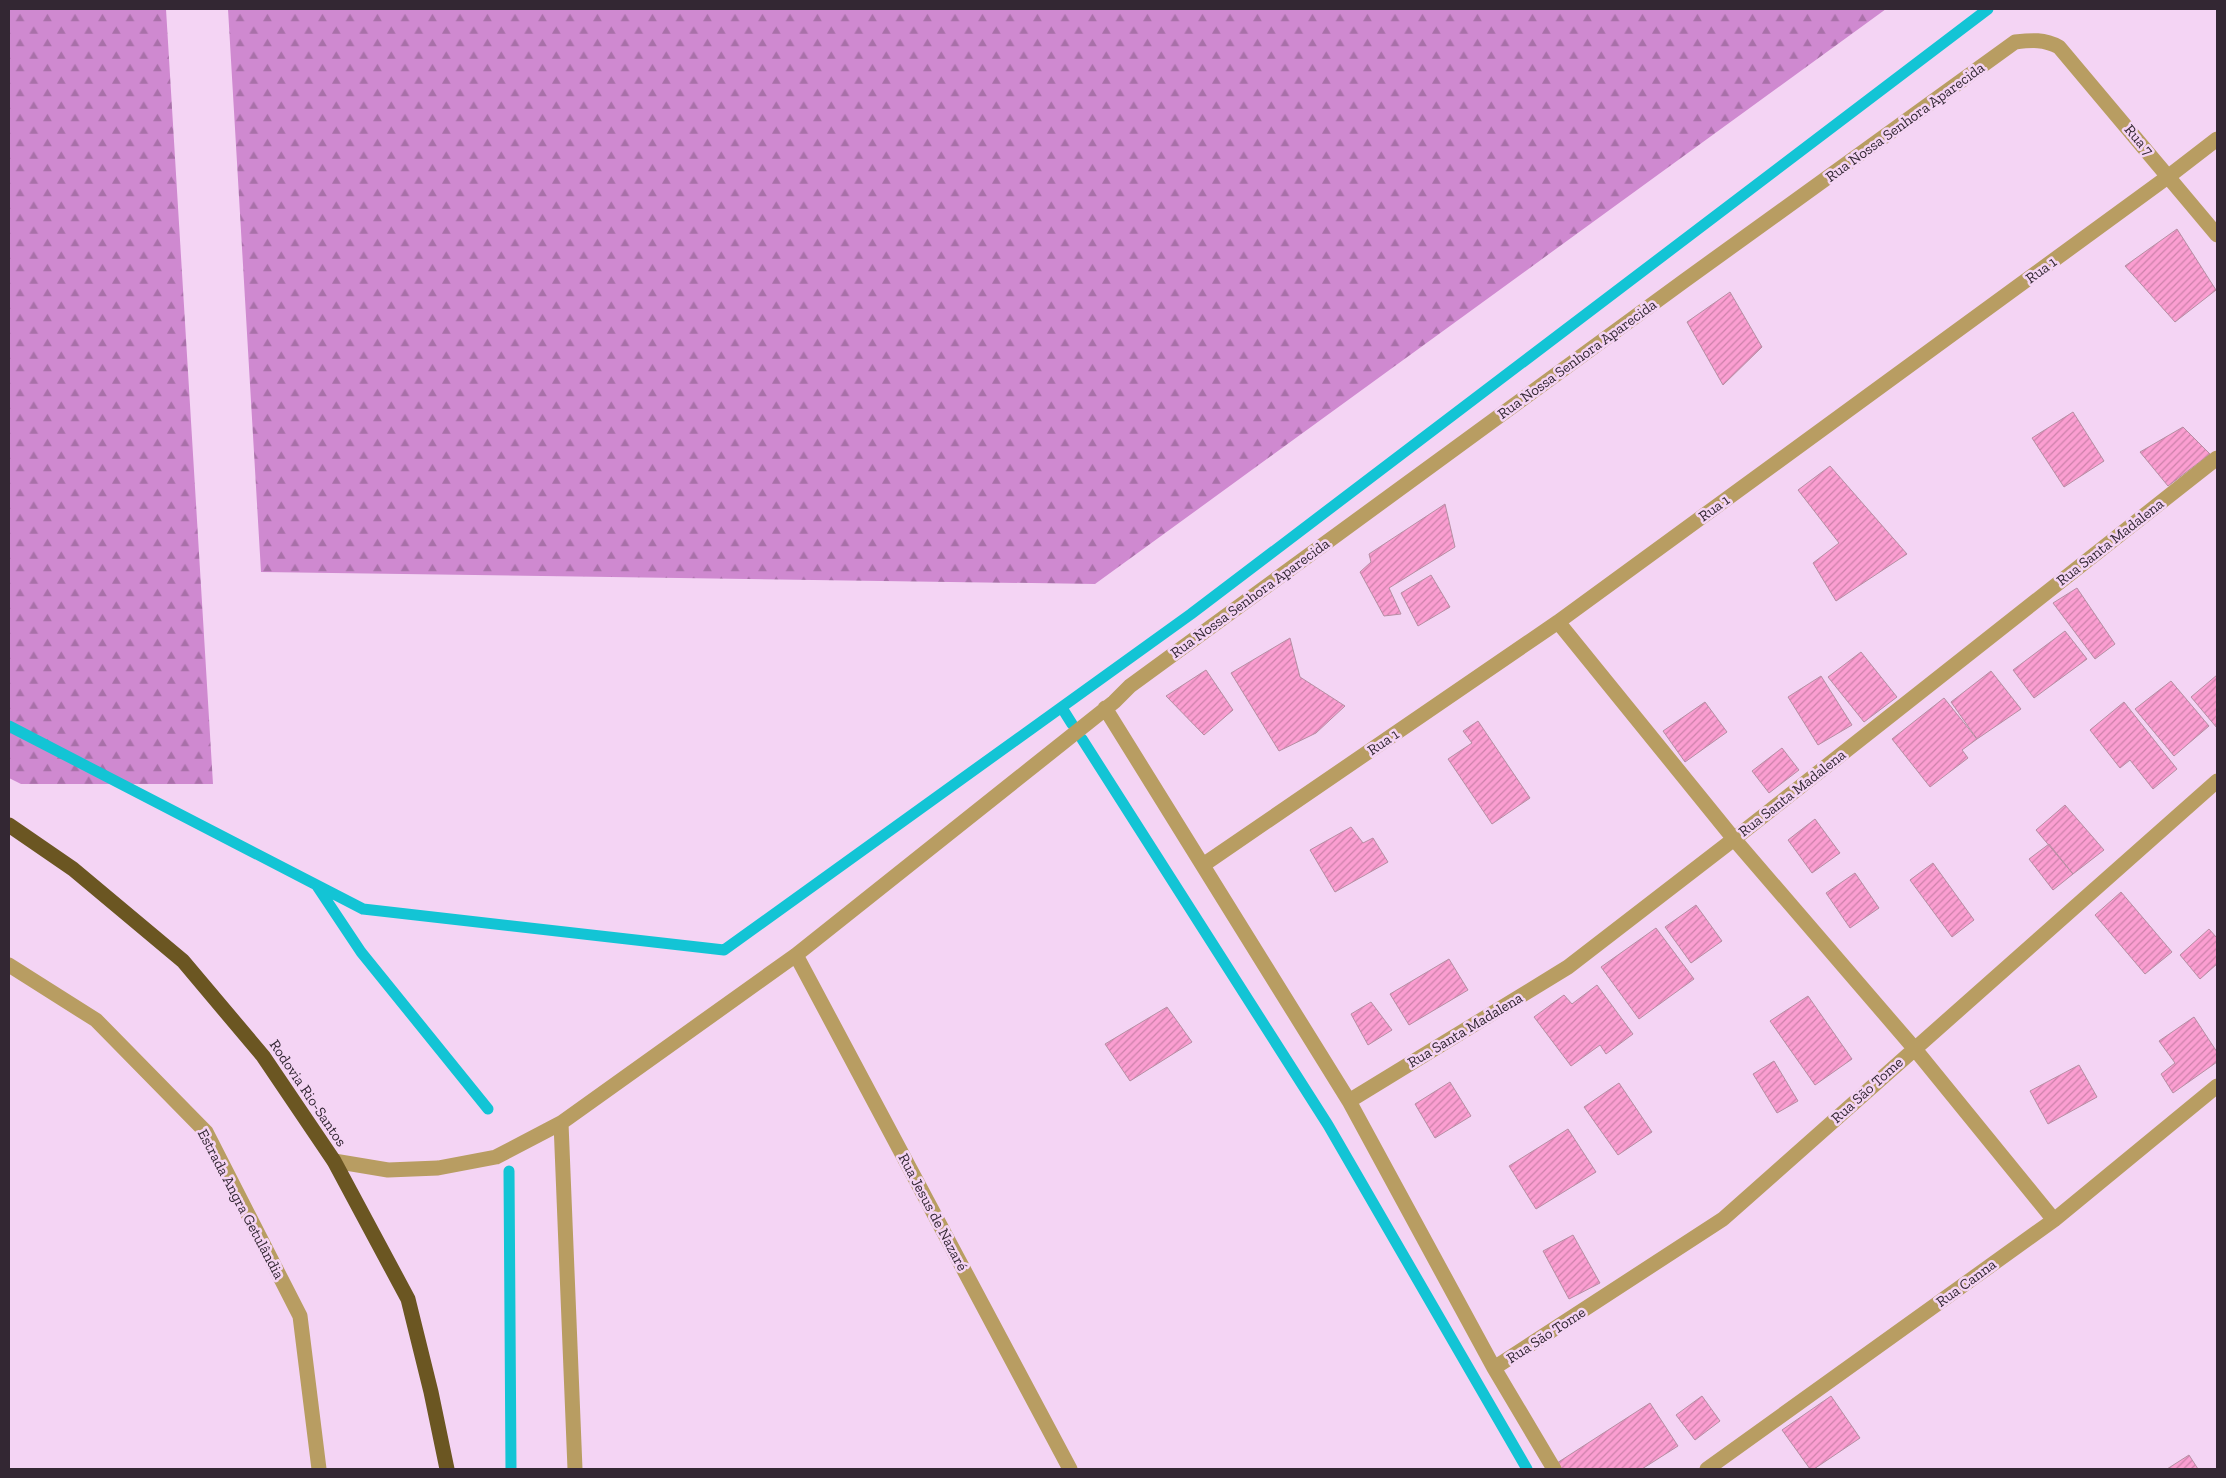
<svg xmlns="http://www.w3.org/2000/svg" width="2226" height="1478" viewBox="0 0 2226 1478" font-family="'Zilla Slab',serif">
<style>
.forest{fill:url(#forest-firs)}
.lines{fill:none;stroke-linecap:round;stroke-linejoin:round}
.stream{stroke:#13c4d5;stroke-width:11}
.building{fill:url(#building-hatch);stroke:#b68ea3}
.minor{stroke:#b89d62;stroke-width:15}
.highway{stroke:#6b5622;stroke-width:15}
.labels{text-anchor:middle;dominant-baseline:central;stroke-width:5;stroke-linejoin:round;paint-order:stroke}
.street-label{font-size:15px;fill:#332733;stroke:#f4d4f4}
</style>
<defs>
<pattern id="forest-firs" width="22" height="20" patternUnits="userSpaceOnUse" patternTransform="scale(1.25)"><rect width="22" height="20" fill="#cf89d0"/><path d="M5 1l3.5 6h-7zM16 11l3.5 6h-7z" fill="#a970a9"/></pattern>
<pattern id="building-hatch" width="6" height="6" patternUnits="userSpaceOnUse" patternTransform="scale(1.25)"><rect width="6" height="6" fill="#fb9ed1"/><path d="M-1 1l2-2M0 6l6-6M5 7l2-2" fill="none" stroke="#cc81aa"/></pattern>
</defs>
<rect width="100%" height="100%" fill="#f4d4f4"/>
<!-- forest -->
<path class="forest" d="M 9,9 L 166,9 L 213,784 L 21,784 L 9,778 Z
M 228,9 L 1886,9 L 1095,584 L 261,572 Z"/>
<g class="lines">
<!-- stream -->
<path class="stream" d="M 1062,708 L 1072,724
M 9,726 L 363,909 L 724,950 L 1191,614 L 1988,9
M 1082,739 L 1328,1125 L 1527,1469
M 317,886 L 361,952 L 488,1109
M 509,1171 L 511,1469"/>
</g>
<!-- building -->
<path class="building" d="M 2177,229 L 2216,290 L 2175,322 L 2125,266 Z
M 1730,292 L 1762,347 L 1723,385 L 1687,322 Z
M 2073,412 L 2104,461 L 2064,487 L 2032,438 Z
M 2183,427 L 2210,454 L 2168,486 L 2140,452 Z
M 1830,466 L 1907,554 L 1836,601 L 1813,563 L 1839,543 L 1798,490 Z
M 1445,504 L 1455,547 L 1389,588 L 1401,614 L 1384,616 L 1360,572 L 1371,562 L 1369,554 Z
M 1431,575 L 1450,607 L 1418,626 L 1401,593 Z
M 2077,588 L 2115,644 L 2095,659 L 2053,603 Z
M 2065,631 L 2087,659 L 2034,698 L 2013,670 Z
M 1290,638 L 1300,677 L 1345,706 L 1316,733 L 1279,751 L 1231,673 Z
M 1861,652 L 1897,697 L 1864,722 L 1828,677 Z
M 1206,670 L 1233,710 L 1204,735 L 1166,696 Z
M 1991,671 L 2021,709 L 1977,739 L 1951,702 Z
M 2217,675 L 2217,728 L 2191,697 Z
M 1821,676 L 1852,725 L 1818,745 L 1788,697 Z
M 2171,681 L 2209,726 L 2174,756 L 2135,709 Z
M 1944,698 L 1977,739 L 1962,750 L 1968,758 L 1930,787 L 1892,739 Z
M 1705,702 L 1727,732 L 1685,762 L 1663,731 Z
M 2124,702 L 2177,769 L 2153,789 L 2130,760 L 2120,768 L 2090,730 Z
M 1478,721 L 1530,798 L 1492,824 L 1448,759 L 1472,743 L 1463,731 Z
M 1782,748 L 1799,770 L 1769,793 L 1752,771 Z
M 2065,805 L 2104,850 L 2073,874 L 2036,830 Z
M 1815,819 L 1840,853 L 1812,873 L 1788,840 Z
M 1351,827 L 1363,843 L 1373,838 L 1388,862 L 1335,892 L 1310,850 Z
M 2049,844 L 2073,874 L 2053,890 L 2029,859 Z
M 1933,863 L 1974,920 L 1952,937 L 1910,880 Z
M 1855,873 L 1879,908 L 1850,928 L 1826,893 Z
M 2121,892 L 2172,952 L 2145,974 L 2095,915 Z
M 1696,905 L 1722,941 L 1691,963 L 1665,927 Z
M 1656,928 L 1694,979 L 1639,1019 L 1601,967 Z
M 2209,929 L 2217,938 L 2217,964 L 2200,979 L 2180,955 Z
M 1449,959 L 1468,990 L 1409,1025 L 1390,994 Z
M 1597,985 L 1633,1034 L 1606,1054 L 1600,1045 L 1571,1066 L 1534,1017 L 1564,995 L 1572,1004 Z
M 1808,996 L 1852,1059 L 1815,1085 L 1770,1021 Z
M 1371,1002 L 1392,1030 L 1368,1045 L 1351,1014 Z
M 1167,1007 L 1192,1042 L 1130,1081 L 1105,1044 Z
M 2194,1017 L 2217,1052 L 2217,1062 L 2173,1093 L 2161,1074 L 2175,1063 L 2159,1041 Z
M 1774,1061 L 1798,1101 L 1777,1113 L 1753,1074 Z
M 2079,1065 L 2097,1097 L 2048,1124 L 2030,1091 Z
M 1450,1082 L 1471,1116 L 1435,1138 L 1415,1104 Z
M 1619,1083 L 1652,1132 L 1618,1155 L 1584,1107 Z
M 1568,1129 L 1596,1172 L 1536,1209 L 1509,1166 Z
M 1573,1235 L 1600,1283 L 1569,1299 L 1543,1251 Z
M 1702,1396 L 1720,1421 L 1695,1440 L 1676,1415 Z
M 1831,1396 L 1860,1438 L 1814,1469 L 1810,1469 L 1782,1430 Z
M 1650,1403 L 1678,1446 L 1642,1469 L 1562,1469 L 1557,1463 Z
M 2189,1455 L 2198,1469 L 2167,1469 Z"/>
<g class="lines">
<!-- minor -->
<path class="minor" d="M 1558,622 L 1734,839 L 1914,1048 L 2054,1220
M 1105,708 L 1349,1101 L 1494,1368 L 1554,1469
M 1203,865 L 1558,622 L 2169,176 L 2217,139
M 796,955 L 1070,1469
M 9,965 L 96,1020 L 206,1132 L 300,1316 L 319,1469
M 1349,1101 L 1568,967 L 1734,839 L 2217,458
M 561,1123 L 575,1469
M 334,1161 L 388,1170 L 438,1168 L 496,1157 L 561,1123 L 796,955 L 1114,702 L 1130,686 L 1684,281 L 2015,42 C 2032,40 2044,39 2059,47 L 2217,235
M 1494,1368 L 1723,1219 L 2217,781
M 1707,1469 L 2054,1220 L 2217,1086"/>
<!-- highway -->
<path class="highway" d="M 9,825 L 73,869 L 183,961 L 263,1056 L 334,1161 L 408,1299 L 431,1392 L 447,1469"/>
</g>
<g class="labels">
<!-- street labels -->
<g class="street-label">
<text transform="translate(1905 122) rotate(-36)">Rua Nossa Senhora Aparecida</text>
<text transform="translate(2139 140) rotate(50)">Rua 7</text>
<text transform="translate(2041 270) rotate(-36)">Rua 1</text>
<text transform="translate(1577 359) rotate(-36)">Rua Nossa Senhora Aparecida</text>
<text transform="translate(1714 508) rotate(-36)">Rua 1</text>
<text transform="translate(2110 542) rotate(-38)">Rua Santa Madalena</text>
<text transform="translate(1250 598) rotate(-36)">Rua Nossa Senhora Aparecida</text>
<text transform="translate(1383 742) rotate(-34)">Rua 1</text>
<text transform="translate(1792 793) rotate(-38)">Rua Santa Madalena</text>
<text transform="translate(1465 1030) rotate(-31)">Rua Santa Madalena</text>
<text transform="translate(1867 1090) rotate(-42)">Rua São Tome</text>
<text transform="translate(308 1093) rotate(56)">Rodovia Rio-Santos</text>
<text transform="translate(241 1204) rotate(62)">Estrada Angra Getulândia</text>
<text transform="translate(933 1212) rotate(62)">Rua Jesus de Nazaré</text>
<text transform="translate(1966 1283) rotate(-36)">Rua Canna</text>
<text transform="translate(1546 1335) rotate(-33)">Rua São Tome</text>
</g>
</g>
<!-- border -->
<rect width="2226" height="1478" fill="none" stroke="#332733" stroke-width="20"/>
</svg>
